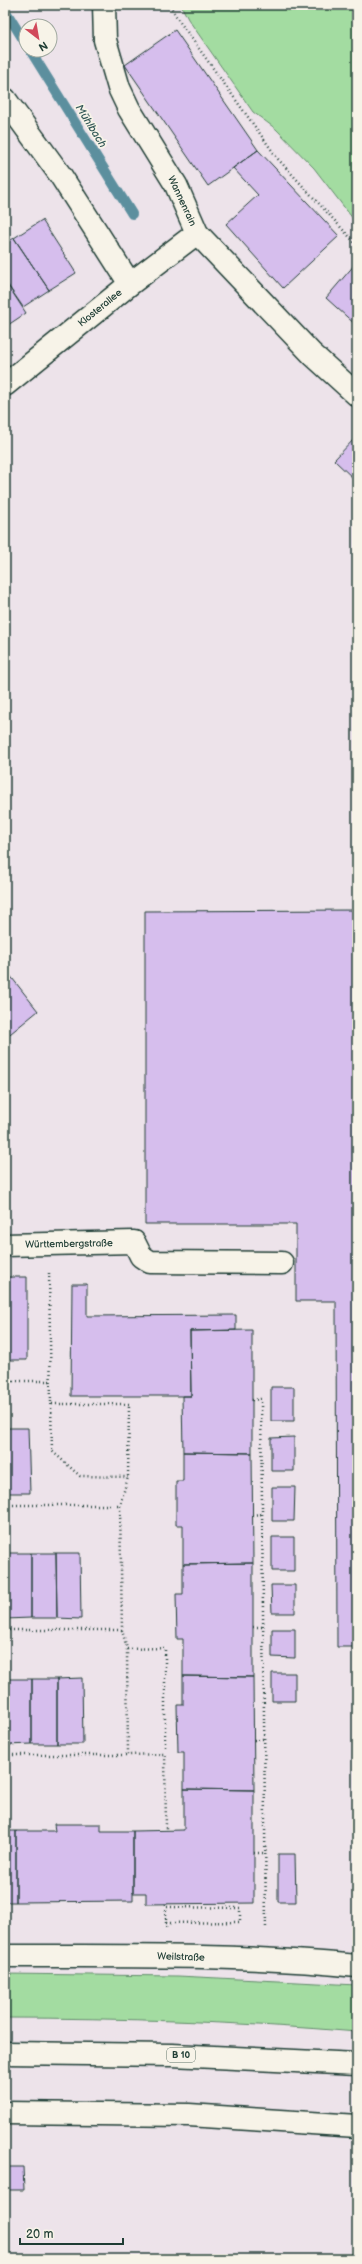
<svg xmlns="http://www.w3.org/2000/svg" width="362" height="2264" viewBox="0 0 362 2264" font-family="'Balsamiq Sans',sans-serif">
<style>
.green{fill:#a3dca1;stroke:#618c6a}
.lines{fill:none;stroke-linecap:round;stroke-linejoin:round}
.stream{stroke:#5c8f9e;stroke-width:10}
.building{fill:#d6beed;stroke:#1f3d34}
.minor-casing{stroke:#1f3d34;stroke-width:25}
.highway-casing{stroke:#1f3d34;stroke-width:25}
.path{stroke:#1f3d34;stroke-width:2.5;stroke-dasharray:1 3;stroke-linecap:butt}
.minor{stroke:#f7f3e8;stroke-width:22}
.highway{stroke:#f7f3e8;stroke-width:22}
.labels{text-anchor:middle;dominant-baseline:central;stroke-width:3.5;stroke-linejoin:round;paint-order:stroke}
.shield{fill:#f7f3e8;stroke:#60746a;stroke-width:1}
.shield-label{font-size:9px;font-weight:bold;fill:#1f3d34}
.street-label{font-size:10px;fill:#1f3d34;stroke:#f7f3e8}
.water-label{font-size:11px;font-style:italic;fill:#335857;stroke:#f7f3e8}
</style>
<rect width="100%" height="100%" fill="#ede3ea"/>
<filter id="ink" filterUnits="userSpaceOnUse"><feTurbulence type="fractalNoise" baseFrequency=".025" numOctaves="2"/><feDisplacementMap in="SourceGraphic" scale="8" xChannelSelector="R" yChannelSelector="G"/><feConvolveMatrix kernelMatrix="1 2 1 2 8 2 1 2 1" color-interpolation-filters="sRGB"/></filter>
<g filter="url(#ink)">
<!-- green -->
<path class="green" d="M 181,5 L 357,5 L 357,224 L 314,168 L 276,129 L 253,112 L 188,19 Z
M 5,1974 L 178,1976 L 357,1985 L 357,2032 C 240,2022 122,2018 5,2018 Z"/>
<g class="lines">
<!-- stream -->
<path class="stream" d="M 5,10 L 26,44
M 30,50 L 132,214"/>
</g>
<!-- building -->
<path class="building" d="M 175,30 L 258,150 L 208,186 L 125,65 Z
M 258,150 L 339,236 L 283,288 L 226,224 L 258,195 L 233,168 Z
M 42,220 L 76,273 L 49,290 L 14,238 Z
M 14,238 L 49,290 L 23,307 L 5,281 L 5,244 Z
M 356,263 L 357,264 L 357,326 L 326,298 Z
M 5,281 L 26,313 L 5,327 Z
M 357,436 L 357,480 L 356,481 L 334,460 Z
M 357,910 L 357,1647 L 337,1647 L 336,1301 L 296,1301 L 296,1224 L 145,1224 L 145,911 Z
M 5,969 L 38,1011 L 5,1038 Z
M 5,1277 L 27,1277 L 27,1360 L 5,1360 Z
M 72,1284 L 87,1284 L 87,1316 L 236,1315 L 236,1330 L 190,1331 L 191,1396 L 71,1396 Z
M 252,1330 L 252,1453 L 183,1452 L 182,1396 L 191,1396 L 190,1331 Z
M 271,1387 L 294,1387 L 294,1421 L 271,1421 Z
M 5,1428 L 28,1428 L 30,1493 L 5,1493 Z
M 294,1437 L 294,1471 L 271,1471 L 271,1438 Z
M 183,1452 L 252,1453 L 253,1563 L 183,1564 L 183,1525 L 176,1525 L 176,1481 L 183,1481 Z
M 272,1487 L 295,1487 L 294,1521 L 272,1521 Z
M 272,1537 L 294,1537 L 294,1571 L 272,1571 Z
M 5,1553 L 31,1553 L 31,1618 L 5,1619 Z
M 31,1553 L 56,1553 L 57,1618 L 31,1618 Z
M 56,1553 L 80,1553 L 81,1619 L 57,1618 Z
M 253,1563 L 253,1677 L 183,1676 L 183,1639 L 177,1639 L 176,1594 L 183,1594 L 183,1564 Z
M 271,1585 L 295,1585 L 295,1613 L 272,1613 Z
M 272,1629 L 295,1629 L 295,1658 L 272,1657 Z
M 272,1673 L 295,1673 L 295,1701 L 272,1701 Z
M 183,1676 L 253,1677 L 254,1790 L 184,1789 L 184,1752 L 178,1752 L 177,1705 L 183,1705 Z
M 82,1678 L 83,1744 L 57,1744 L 57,1679 Z
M 5,1679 L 6,1679 L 6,1745 L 5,1745 Z
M 6,1679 L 32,1679 L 32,1744 L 6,1745 Z
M 32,1679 L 57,1679 L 57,1744 L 32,1744 Z
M 184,1789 L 254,1790 L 254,1903 L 146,1904 L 146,1893 L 133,1893 L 133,1831 L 184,1830 Z
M 54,1824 L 101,1824 L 101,1831 L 133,1831 L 133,1901 L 16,1902 L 16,1831 L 55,1831 Z
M 5,1831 L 16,1831 L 16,1902 L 5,1902 Z
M 278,1854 L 295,1854 L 296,1902 L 278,1902 Z
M 5,2167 L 23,2167 L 24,2190 L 5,2190 Z"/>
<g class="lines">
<!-- minor casing -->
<g class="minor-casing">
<path id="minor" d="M 104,5 L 105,40 L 119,88 L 129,109 L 176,185 L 197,233 L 312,354 L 357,395
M 5,99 L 61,176 L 130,284
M 5,385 L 130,284 L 197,233
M 5,1245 L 134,1242 L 141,1256 L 150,1262 L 282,1263
M 5,1956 C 122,1956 240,1954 357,1966"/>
</g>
<!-- highway casing -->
<g class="highway-casing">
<path id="highway" d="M 5,2053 L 172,2055 L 357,2064
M 5,2113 L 189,2115 L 357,2126"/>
</g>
<!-- path -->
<path class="path" d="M 170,5 L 177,18 L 278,159 L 357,245
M 49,1273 L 51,1404 L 129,1404 L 128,1477 L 120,1505 L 122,1630 L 127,1649 L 128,1755 L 165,1754 L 166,1830
M 5,1381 L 51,1381
M 252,1400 L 261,1399 L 266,1930
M 51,1404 L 52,1451 L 80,1476 L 128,1477
M 5,1505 L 120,1505
M 252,1515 L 262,1514
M 253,1627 L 262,1627
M 5,1630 L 122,1630
M 127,1649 L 165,1648 L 165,1754
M 254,1740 L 263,1739
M 5,1755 L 128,1755
M 254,1853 L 265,1853
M 166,1904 L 166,1907 L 240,1908 L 240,1922 L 166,1923 L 166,1927
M 166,1923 L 166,1907"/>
<!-- minor -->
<use href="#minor" class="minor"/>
<!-- highway -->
<use href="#highway" class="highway"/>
</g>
</g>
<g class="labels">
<!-- shield labels -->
<rect class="shield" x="167" y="2048" width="28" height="14" rx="3"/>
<g class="shield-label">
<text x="181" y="2055">B 10</text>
</g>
<!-- street labels -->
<g class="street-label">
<text transform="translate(182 201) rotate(65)">Wannenrain</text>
<text transform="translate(100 308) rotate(-39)">Klosterallee</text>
<text transform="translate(69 1244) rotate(-1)">Württembergstraße</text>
<text transform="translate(181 1957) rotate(2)">Weilstraße</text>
</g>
<!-- water labels -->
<g class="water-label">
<text transform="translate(91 126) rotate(58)">Mühlbach</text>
</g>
</g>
<!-- margin -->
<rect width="362" height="2264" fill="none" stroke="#f7f3e8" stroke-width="20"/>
<rect x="10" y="10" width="342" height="2244" fill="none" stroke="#1f3d34" stroke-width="1.5" filter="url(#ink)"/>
<!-- north arrow -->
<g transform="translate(38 38) rotate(149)"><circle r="19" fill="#f7f3e8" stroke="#a1aaa0"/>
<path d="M0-3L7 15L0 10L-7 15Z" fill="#d1495b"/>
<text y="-6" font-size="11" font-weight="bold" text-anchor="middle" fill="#1f3d34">N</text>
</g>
<!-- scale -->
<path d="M20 2238v6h103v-6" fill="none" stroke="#1f3d34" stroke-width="2"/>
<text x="26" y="2238" font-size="12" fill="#1f3d34" stroke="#f7f3e8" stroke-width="3" paint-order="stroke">20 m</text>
</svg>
